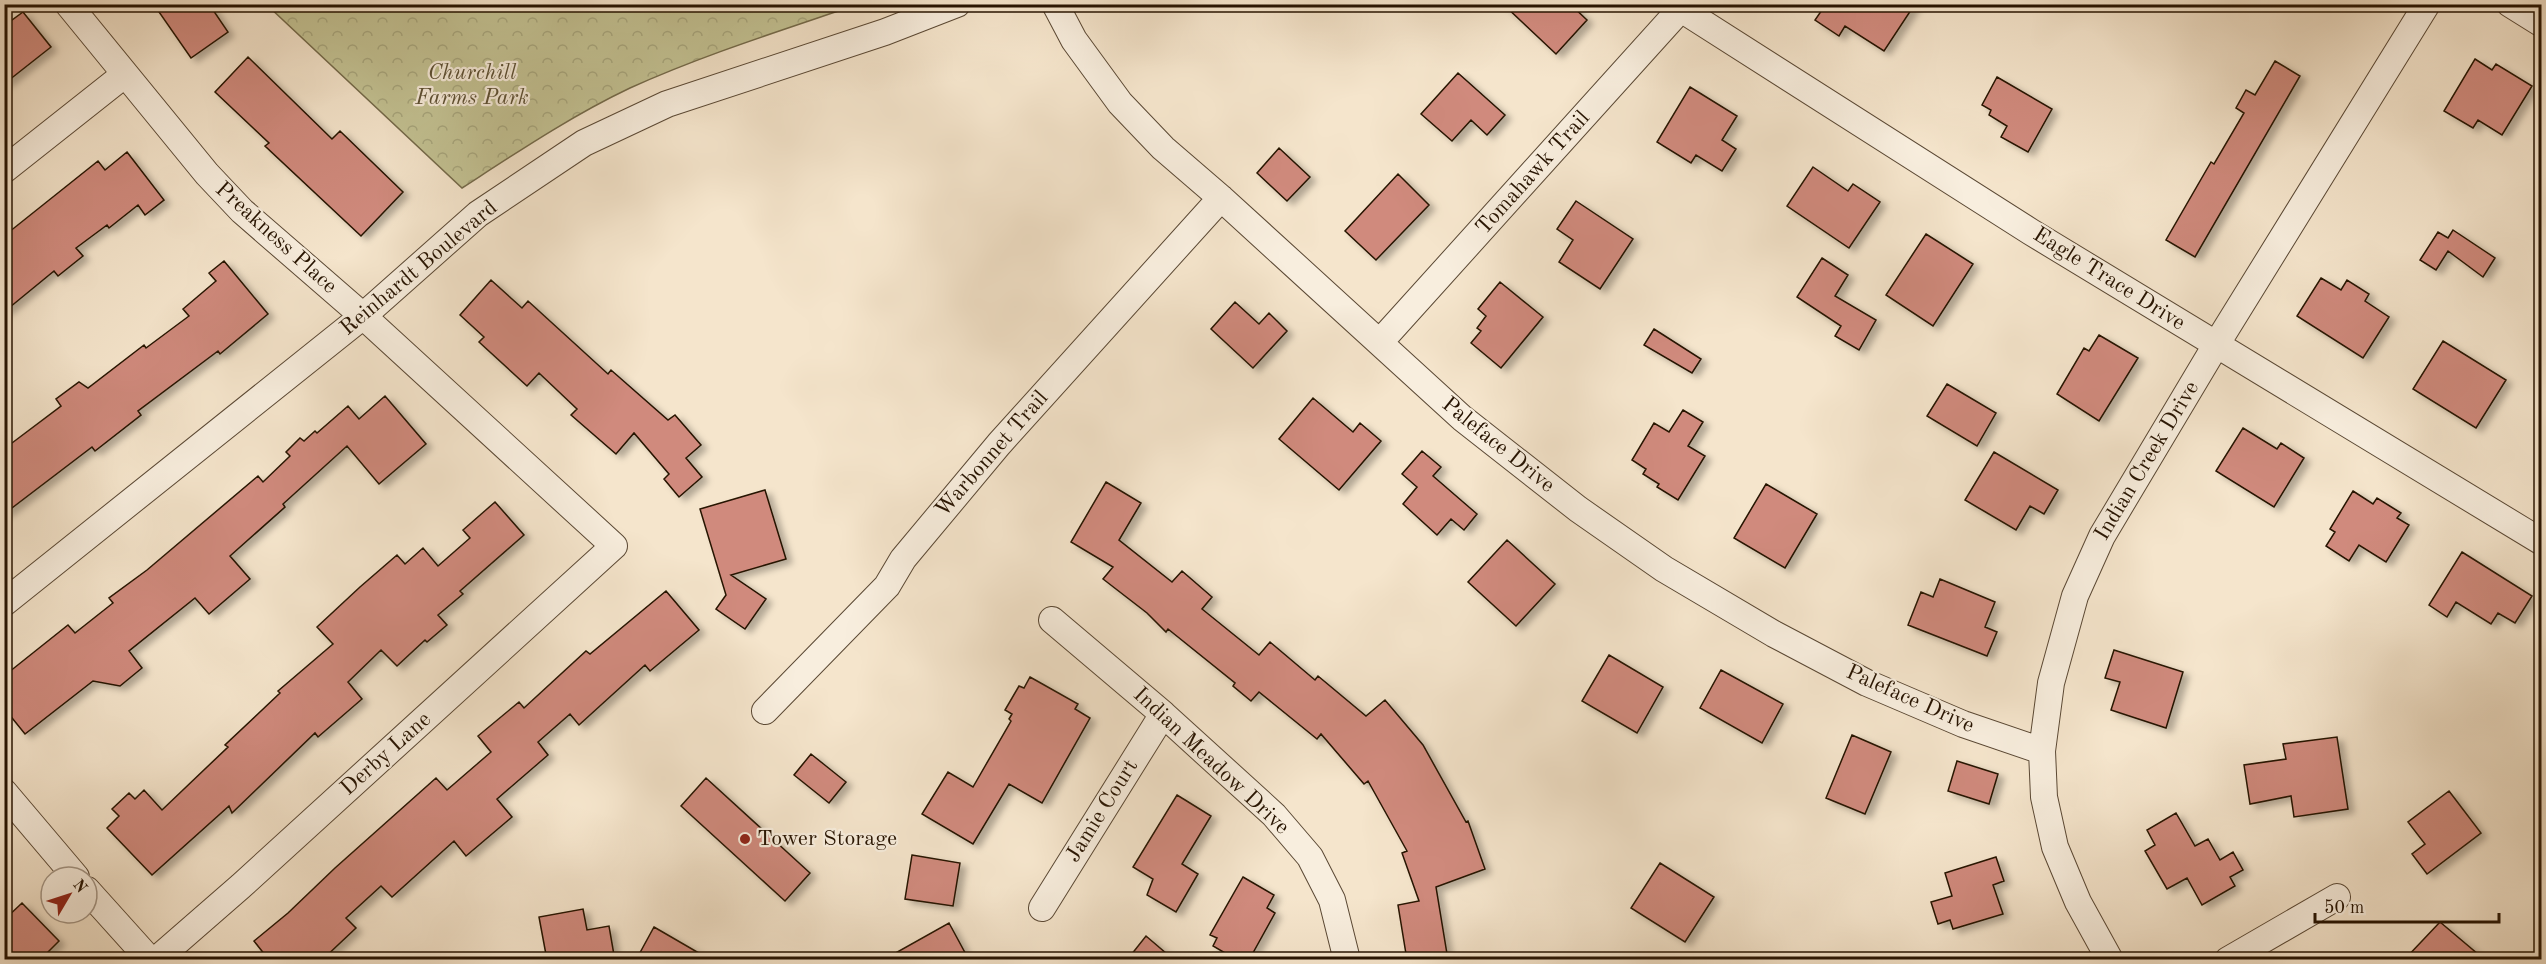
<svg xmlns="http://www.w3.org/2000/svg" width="2546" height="964" viewBox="0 0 2546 964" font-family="'Old Standard TT',serif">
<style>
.park{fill:url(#park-crowns);stroke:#746a4a;stroke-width:1.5}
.building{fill:#d08a7d;stroke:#261301;stroke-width:1.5;filter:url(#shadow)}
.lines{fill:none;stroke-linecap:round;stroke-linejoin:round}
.minor-casing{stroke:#5a4834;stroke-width:28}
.minor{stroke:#f8eede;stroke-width:26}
.poi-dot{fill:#8f2418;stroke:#f8eede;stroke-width:2}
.labels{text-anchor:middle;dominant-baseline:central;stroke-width:4.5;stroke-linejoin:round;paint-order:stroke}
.park-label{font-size:22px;font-style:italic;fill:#5d5034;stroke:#f8eede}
.street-label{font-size:22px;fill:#261301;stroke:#f8eede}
.poi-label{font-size:22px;fill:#261301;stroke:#f8eede;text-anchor:start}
</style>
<defs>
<pattern id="park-crowns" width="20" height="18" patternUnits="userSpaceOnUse" patternTransform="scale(1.5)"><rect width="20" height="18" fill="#c3c293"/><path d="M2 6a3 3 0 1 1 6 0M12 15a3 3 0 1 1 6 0" fill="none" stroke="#a7a67d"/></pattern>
<filter id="shadow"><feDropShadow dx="6" dy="4" stdDeviation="3" flood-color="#0004"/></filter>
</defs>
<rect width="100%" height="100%" fill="#f5e5cc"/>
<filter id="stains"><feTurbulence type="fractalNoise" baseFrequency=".00333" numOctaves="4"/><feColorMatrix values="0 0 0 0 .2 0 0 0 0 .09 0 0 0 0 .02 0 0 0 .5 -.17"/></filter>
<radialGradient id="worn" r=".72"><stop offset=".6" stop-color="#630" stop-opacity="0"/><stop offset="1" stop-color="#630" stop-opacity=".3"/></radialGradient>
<!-- park -->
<path class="park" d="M 267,5 L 856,5 C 780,31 703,55 630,88 C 571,116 516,153 462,188 Z"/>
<!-- building -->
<path class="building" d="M 170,4 L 209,4 L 228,32 L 191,58 L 159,12 Z
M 1503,4 L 1570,4 L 1587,20 L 1556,54 Z
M 1814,4 L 1915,4 L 1884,51 L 1845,26 L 1839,36 L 1815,20 L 1822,10 Z
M 23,12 L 51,47 L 4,84 L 4,26 Z
M 248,57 L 332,139 L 340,131 L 403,192 L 361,236 L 265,146 L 269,143 L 215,92 Z
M 2475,59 L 2492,70 L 2496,64 L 2532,86 L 2502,135 L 2478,120 L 2473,128 L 2444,111 Z
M 2275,61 L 2300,76 L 2195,257 L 2166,240 L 2211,162 L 2214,164 L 2244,113 L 2236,108 L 2246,90 L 2255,95 Z
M 1458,73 L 1505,115 L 1487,135 L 1471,120 L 1452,141 L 1421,114 Z
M 1997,77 L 2052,109 L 2028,152 L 2001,137 L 2007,126 L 1989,115 L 1991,110 L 1982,105 Z
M 1690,87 L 1737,116 L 1722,140 L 1736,149 L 1722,171 L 1696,155 L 1691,163 L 1657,142 Z
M 1279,148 L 1310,177 L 1287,201 L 1257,173 Z
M 127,152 L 164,200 L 145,215 L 138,205 L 109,228 L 107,225 L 76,248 L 83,256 L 58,276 L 54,271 L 4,312 L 4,236 L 98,161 L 105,170 Z
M 1813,167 L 1848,191 L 1853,184 L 1880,202 L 1849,248 L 1787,206 Z
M 1398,174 L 1429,205 L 1376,260 L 1345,231 Z
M 1576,201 L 1633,239 L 1600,289 L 1559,262 L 1573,240 L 1557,229 Z
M 2453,230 L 2495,258 L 2483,277 L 2448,251 L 2436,270 L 2420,260 L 2438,232 L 2448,238 Z
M 1926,234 L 1973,264 L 1933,326 L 1886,295 Z
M 1822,258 L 1848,275 L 1835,296 L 1876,320 L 1859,350 L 1835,336 L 1841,326 L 1797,297 Z
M 224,261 L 268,314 L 220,354 L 218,351 L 138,411 L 141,415 L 95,451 L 92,447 L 4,514 L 4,449 L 61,406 L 56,399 L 79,382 L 88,388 L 144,345 L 146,348 L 189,316 L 183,309 L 216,281 L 209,273 Z
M 2321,278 L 2341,290 L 2347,280 L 2369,294 L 2365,301 L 2389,317 L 2363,358 L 2297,316 Z
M 491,280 L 522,308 L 528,301 L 608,374 L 611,370 L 668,420 L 675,415 L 701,445 L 686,458 L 702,477 L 679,497 L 664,479 L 669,474 L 634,433 L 616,454 L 571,415 L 577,409 L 539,373 L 527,386 L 479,342 L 484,337 L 460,315 Z
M 1500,282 L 1543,317 L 1501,368 L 1471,343 L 1481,331 L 1477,328 L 1486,316 L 1478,309 Z
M 1235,302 L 1259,324 L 1269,313 L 1287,331 L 1253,368 L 1211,329 Z
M 1654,329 L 1701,359 L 1692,373 L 1644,345 Z
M 2099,335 L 2138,358 L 2099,421 L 2057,394 L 2084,348 L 2089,351 Z
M 2443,341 L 2506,380 L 2476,428 L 2413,389 Z
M 1947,384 L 1996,413 L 1977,446 L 1927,416 Z
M 385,396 L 426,444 L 379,484 L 347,446 L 283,504 L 285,507 L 230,556 L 250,579 L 209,614 L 195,598 L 129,651 L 142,668 L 120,686 L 93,681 L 25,734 L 4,708 L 4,676 L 68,625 L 75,633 L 113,603 L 109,598 L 147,570 L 258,476 L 263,482 L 290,456 L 286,452 L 300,438 L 304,441 L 315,431 L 317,433 L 348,406 L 359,419 Z
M 1313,398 L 1353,432 L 1360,423 L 1381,441 L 1339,490 L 1279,439 Z
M 1683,410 L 1703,422 L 1688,446 L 1705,456 L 1678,500 L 1657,487 L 1659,484 L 1643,474 L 1646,469 L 1632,460 L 1654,423 L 1669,432 Z
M 2243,428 L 2277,449 L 2281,443 L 2304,458 L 2274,507 L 2216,471 Z
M 1422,451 L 1441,467 L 1433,476 L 1477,514 L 1464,530 L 1451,519 L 1437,535 L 1403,504 L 1417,487 L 1402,474 Z
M 1994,452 L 2058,490 L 2044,514 L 2030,506 L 2016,530 L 1965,500 Z
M 1106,482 L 1141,503 L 1119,540 L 1172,582 L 1182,571 L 1212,597 L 1202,609 L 1259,655 L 1270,642 L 1315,680 L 1318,676 L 1366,716 L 1385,700 L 1423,745 L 1466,822 L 1468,821 L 1485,869 L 1436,887 L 1448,960 L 1407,960 L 1398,905 L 1419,901 L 1402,853 L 1407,851 L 1368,781 L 1364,784 L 1321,734 L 1317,739 L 1259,692 L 1251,701 L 1233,686 L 1235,683 L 1168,629 L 1166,632 L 1147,613 L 1103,579 L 1113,567 L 1071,542 Z
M 1766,484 L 1817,514 L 1785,568 L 1734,538 Z
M 765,490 L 786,559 L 731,575 L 766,599 L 745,629 L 716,609 L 726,595 L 700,509 Z
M 2353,491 L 2373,504 L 2377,498 L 2401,513 L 2397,518 L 2409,525 L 2386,562 L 2359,545 L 2349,561 L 2326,546 L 2335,532 L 2330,529 Z
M 495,502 L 524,535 L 460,591 L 463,594 L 438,615 L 447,625 L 427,642 L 425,640 L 397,666 L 381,650 L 348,682 L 362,699 L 318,737 L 315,733 L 232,813 L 229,806 L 152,875 L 107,828 L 119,816 L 112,809 L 129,793 L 135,799 L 144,790 L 162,810 L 228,747 L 225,745 L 280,693 L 278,691 L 333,644 L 317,627 L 360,587 L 397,555 L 405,564 L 423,548 L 438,566 L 470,538 L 463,530 Z
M 1507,540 L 1555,584 L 1516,626 L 1468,582 Z
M 2462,552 L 2532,596 L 2515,623 L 2498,613 L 2491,624 L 2456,602 L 2447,617 L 2429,605 Z
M 1940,579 L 1995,602 L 1985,627 L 1997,632 L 1987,656 L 1908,625 L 1921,592 L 1933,597 Z
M 666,591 L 699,630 L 650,671 L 645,665 L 579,725 L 570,714 L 538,742 L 548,755 L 497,799 L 512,817 L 466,856 L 454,841 L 392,897 L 381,886 L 346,918 L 356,928 L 322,960 L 269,960 L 254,941 L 288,913 L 335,868 L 436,778 L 447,790 L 491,752 L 478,736 L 519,702 L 524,708 L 586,651 L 590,654 Z
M 2114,650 L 2183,672 L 2166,728 L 2111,710 L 2120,682 L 2105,678 Z
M 1609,655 L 1663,687 L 1637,733 L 1582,701 Z
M 1721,670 L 1783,704 L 1762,743 L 1700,708 Z
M 1030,677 L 1078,704 L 1075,709 L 1090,718 L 1042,803 L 1009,784 L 973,844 L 922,814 L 948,772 L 973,787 L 1011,721 L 1009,719 L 1012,714 L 1005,710 L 1019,686 L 1024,688 Z
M 1852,735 L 1891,752 L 1865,814 L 1826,798 Z
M 2337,737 L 2348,809 L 2294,817 L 2291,796 L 2250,804 L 2244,765 L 2286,759 L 2283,744 Z
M 811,754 L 846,782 L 829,803 L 794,775 Z
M 1957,761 L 1998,774 L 1989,804 L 1948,791 Z
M 706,778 L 810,873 L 785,901 L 681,806 Z
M 2449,791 L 2481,833 L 2427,874 L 2412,854 L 2425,844 L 2408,822 Z
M 1177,795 L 1211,816 L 1182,864 L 1198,874 L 1176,912 L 1147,895 L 1153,879 L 1133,867 Z
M 2176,813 L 2195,846 L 2208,839 L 2220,860 L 2233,852 L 2243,870 L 2230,877 L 2235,886 L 2202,905 L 2187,878 L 2167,889 L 2145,851 L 2155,845 L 2147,830 Z
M 912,855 L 960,863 L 953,906 L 905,899 Z
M 1996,857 L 2004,881 L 1993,885 L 2003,914 L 1953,929 L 1950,920 L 1938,924 L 1931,902 L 1952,896 L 1945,873 Z
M 1660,863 L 1714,897 L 1685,942 L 1631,908 Z
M 1243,877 L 1274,895 L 1267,908 L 1275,913 L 1249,960 L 1237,960 L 1213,946 L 1217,938 L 1210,935 Z
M 22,903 L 59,941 L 40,960 L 13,960 L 4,951 L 4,920 Z
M 583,909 L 587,930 L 609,926 L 614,955 L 589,960 L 547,960 L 539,917 Z
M 2440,922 L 2485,960 L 2404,960 Z
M 949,923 L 969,960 L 883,960 Z
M 654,927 L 711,960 L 636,960 Z
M 1146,936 L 1174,960 L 1127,960 Z"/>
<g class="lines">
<!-- minor casing -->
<g class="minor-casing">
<path id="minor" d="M 68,4 L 207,174 L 242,211 L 363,316 L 614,546 L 241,886 L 156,960
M 1055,4 L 1074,40 L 1120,103 L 1163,148 L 1221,198 L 1462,418 L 1578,509 L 1664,569 L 1774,634 L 1867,683 L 1963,724 L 2042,751
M 2510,4 L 2542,24
M 1681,9 L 2031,232 L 2542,542
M 4,170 L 124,75
M 1380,342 L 1685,4
M 4,603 L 363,316 L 478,214 L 584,143 L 667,104 L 885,32 L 957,4
M 1052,620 L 1163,714 L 1274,815 L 1310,857 L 1332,900 L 1347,960
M 765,711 L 887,586 L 903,559 L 999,444 L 1221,198
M 4,792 L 76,877
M 87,890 L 150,960
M 1042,908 L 1163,714
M 2110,960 L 2078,902 L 2055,847 L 2044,797 L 2042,751 L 2051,683 L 2075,596 L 2102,536 L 2216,345 L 2427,4
M 2228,960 L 2337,897"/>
</g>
<!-- minor -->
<use href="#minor" class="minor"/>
</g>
<!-- markers -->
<circle class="poi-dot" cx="745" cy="839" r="6"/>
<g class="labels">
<!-- park labels -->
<g class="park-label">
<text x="472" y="73">Churchill<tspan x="472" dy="25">Farms Park</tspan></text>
</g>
<!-- street labels -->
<g class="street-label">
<text transform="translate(1533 173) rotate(-48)">Tomahawk Trail</text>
<text transform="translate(276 238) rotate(42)">Preakness Place</text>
<text transform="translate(419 268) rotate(-40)">Reinhardt Boulevard</text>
<text transform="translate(2109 279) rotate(32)">Eagle Trace Drive</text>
<text transform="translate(1498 445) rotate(39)">Paleface Drive</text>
<text transform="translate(992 454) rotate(-49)">Warbonnet Trail</text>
<text transform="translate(2147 461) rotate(-59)">Indian Creek Drive</text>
<text transform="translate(1910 699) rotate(24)">Paleface Drive</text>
<text transform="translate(386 754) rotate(-42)">Derby Lane</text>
<text transform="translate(1211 761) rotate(43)">Indian Meadow Drive</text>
<text transform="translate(1102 811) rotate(-58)">Jamie Court</text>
</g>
<!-- poi labels -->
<g class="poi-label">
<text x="757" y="839">Tower Storage</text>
</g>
</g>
<!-- margin -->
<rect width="2546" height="964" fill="none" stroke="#f5e5cc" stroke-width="24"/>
<rect x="6" y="6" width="2534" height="952" fill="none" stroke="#261301" stroke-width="3"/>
<rect x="12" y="12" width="2522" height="940" fill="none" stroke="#261301" stroke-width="1.5"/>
<!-- north arrow -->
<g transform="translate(69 895) rotate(51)"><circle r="28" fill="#f8eede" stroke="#a49686" stroke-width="1.5"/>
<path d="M0-4.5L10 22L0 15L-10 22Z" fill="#8f2418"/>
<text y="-9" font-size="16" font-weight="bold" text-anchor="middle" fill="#261301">N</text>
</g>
<!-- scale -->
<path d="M2315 913v9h184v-9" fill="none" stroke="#261301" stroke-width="3"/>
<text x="2324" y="913" font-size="18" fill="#261301" stroke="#f8eede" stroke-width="4.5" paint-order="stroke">50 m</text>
<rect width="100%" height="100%" filter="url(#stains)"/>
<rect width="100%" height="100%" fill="url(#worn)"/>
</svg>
